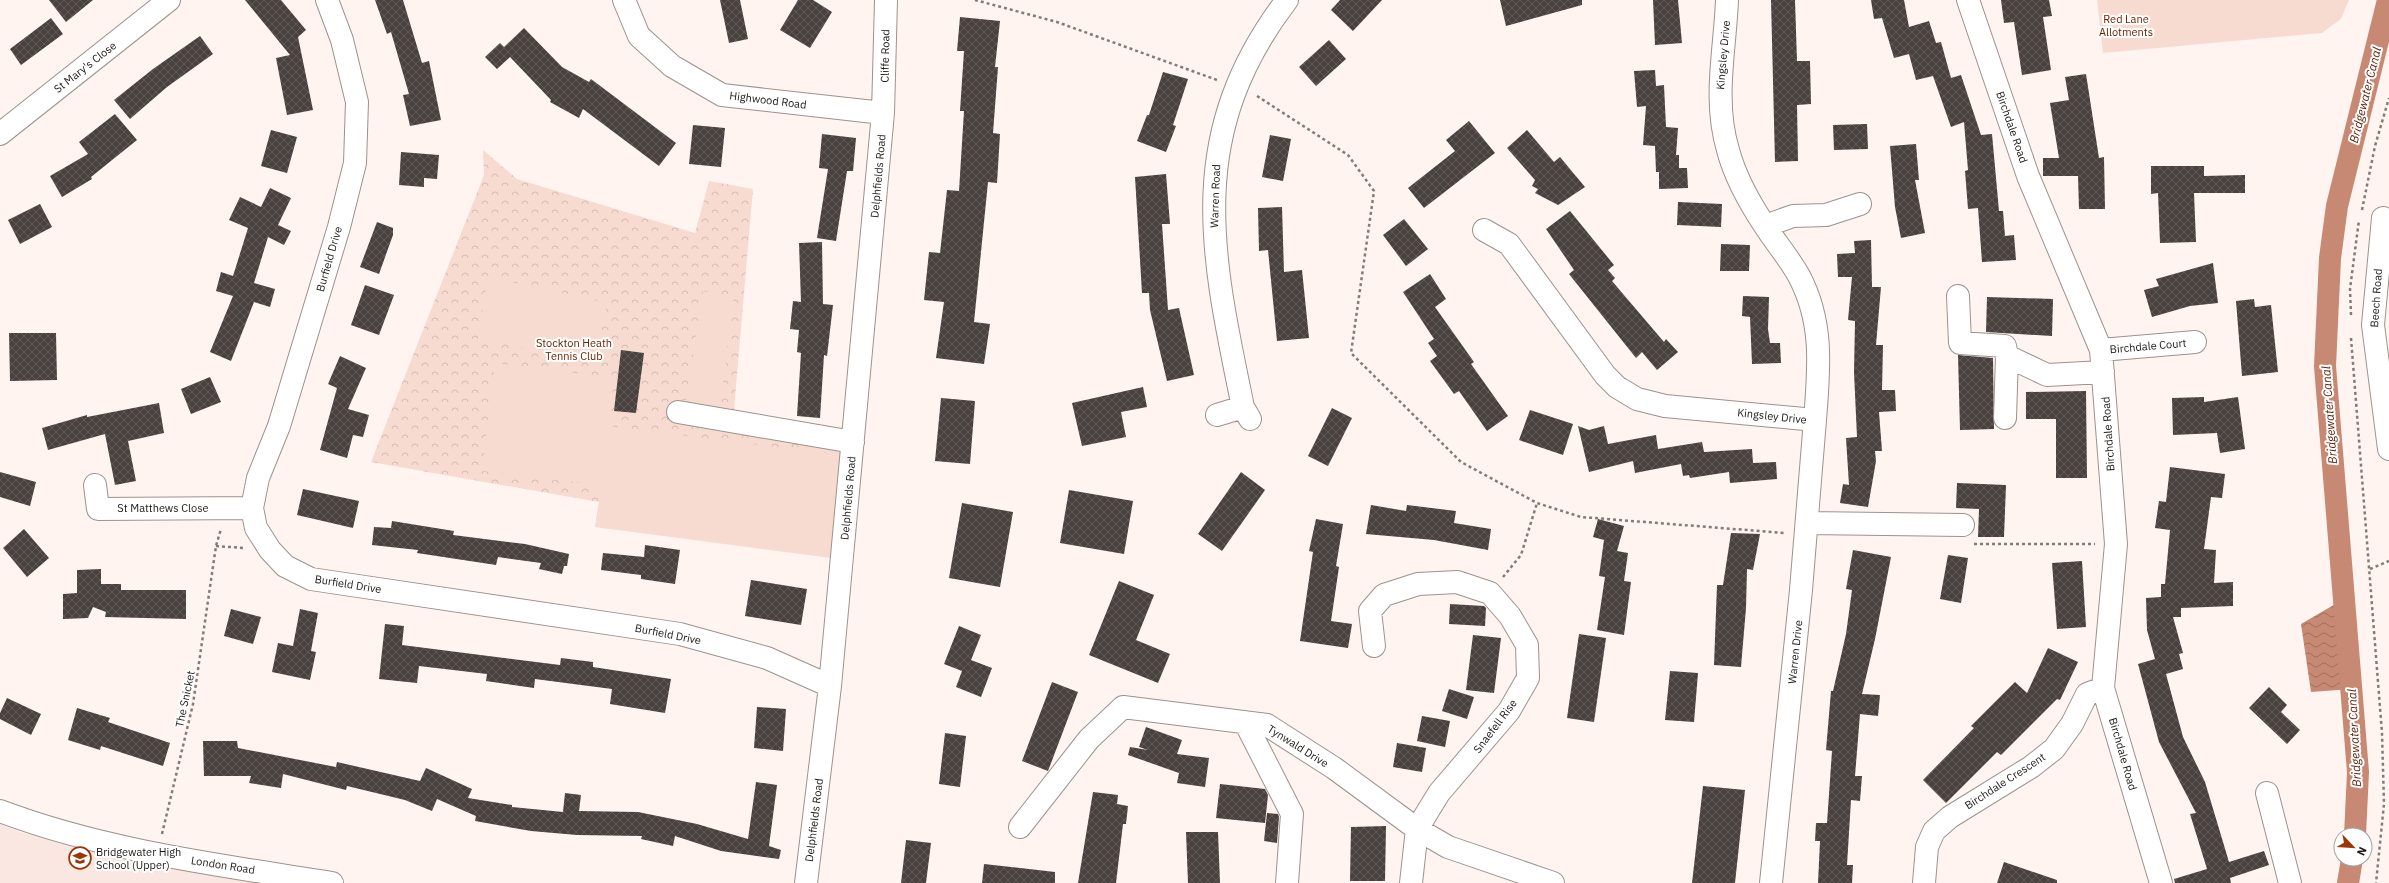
<svg xmlns="http://www.w3.org/2000/svg" width="2389" height="883" viewBox="0 0 2389 883" font-family="'IBM Plex Sans',sans-serif">
<style>
.built{fill:#fbe7e1}
.park{fill:url(#park-crowns)}
.garden{fill:#f8dbd0}
.water{fill:url(#water-waves)}
.lines{fill:none;stroke-linecap:round;stroke-linejoin:round}
.canal{stroke:#c78973;stroke-width:22}
.building{fill:url(#building-cross-hatch)}
.minor-casing{stroke:#9c928e;stroke-width:24}
.highway-casing{stroke:#9c928e;stroke-width:24}
.path{stroke:#827c79;stroke-width:2.5;stroke-dasharray:3 3;stroke-linecap:butt}
.minor{stroke:#fff;stroke-width:22}
.highway{stroke:#fff;stroke-width:22}
.labels{text-anchor:middle;dominant-baseline:central;stroke-width:4;stroke-linejoin:round;paint-order:stroke}
.park-label{font-size:11px;fill:#6b2100;stroke:#fff}
.street-label{font-size:11px;fill:#1b1816;stroke:#fff}
.poi-label{font-size:11px;fill:#1b1816;stroke:#fff;text-anchor:start}
.water-label{font-size:12px;font-style:italic;fill:#5d240d;stroke:#fff}
</style>
<defs>
<pattern id="park-crowns" width="20" height="18" patternUnits="userSpaceOnUse"><rect width="20" height="18" fill="#f8dbd0"/><path d="M2 6a3 3 0 1 1 6 0M12 15a3 3 0 1 1 6 0" fill="none" stroke="#d4bbb2"/></pattern>
<pattern id="water-waves" width="16" height="10" patternUnits="userSpaceOnUse"><rect width="16" height="10" fill="#c78973"/><path d="M0 5q4-4 8 0t8 0" fill="none" stroke="#a16f5d"/></pattern>
<pattern id="building-cross-hatch" width="8" height="8" patternUnits="userSpaceOnUse"><rect width="8" height="8" fill="#49413e"/><path d="M0 0l8 8M0 8l8-8" fill="none" stroke="#605957"/></pattern>
</defs>
<rect width="100%" height="100%" fill="#fff4f0"/>
<!-- built -->
<path class="built" d="M 0,824 L 23,833 L 295,883 L 0,883 Z"/>
<!-- park -->
<path class="park" d="M 483,150 L 517,179 L 695,233 L 709,181 L 753,189 L 733,421 L 853,442 L 842,556 L 595,527 L 599,502 L 371,462 L 484,175 Z"/>
<!-- garden -->
<path class="garden" d="M 2097,0 L 2349,0 L 2341,19 L 2322,33 L 2103,53 Z
M 488,277 L 607,303 L 595,361 L 478,339 Z
M 703,291 L 734,297 L 720,406 L 686,401 Z
M 495,363 L 614,378 L 608,426 L 841,455 L 831,558 L 595,527 L 602,485 L 482,471 Z"/>
<!-- water -->
<path class="water" d="M 2344,599 L 2352,689 L 2311,692 L 2301,624 Z"/>
<g class="lines">
<!-- canal -->
<path class="canal" d="M 2355,835 L 2358,772 L 2325,366 L 2330,258 L 2337,206 L 2388,0
M 2348,883 L 2352,859"/>
</g>
<!-- building -->
<path class="building" d="M 49,0 L 93,0 L 66,22 Z
M 245,0 L 281,0 L 306,30 L 298,37 L 313,110 L 287,115 L 276,58 L 290,55 Z
M 375,0 L 403,0 L 422,63 L 429,61 L 441,120 L 410,126 L 403,95 L 409,94 L 391,32 L 387,34 Z
M 720,0 L 740,0 L 748,39 L 729,43 Z
M 798,0 L 813,0 L 832,12 L 810,48 L 780,30 Z
M 1340,0 L 1382,0 L 1353,31 L 1331,10 Z
M 1500,0 L 1582,0 L 1582,5 L 1506,26 Z
M 1653,0 L 1678,0 L 1682,43 L 1655,45 Z
M 1771,0 L 1795,0 L 1797,61 L 1810,61 L 1811,104 L 1797,105 L 1798,161 L 1775,162 Z
M 1871,0 L 1904,0 L 1909,27 L 1929,21 L 1936,43 L 1941,42 L 1951,78 L 1961,75 L 1981,135 L 1992,134 L 1999,211 L 2003,211 L 2005,236 L 2014,235 L 2016,260 L 1982,262 L 1978,208 L 1968,209 L 1965,171 L 1968,170 L 1964,122 L 1951,127 L 1933,76 L 1916,80 L 1909,54 L 1894,58 L 1882,18 L 1874,19 Z
M 2001,0 L 2049,0 L 2052,16 L 2043,17 L 2051,70 L 2022,75 L 2014,22 L 2004,23 Z
M 960,17 L 1000,21 L 995,67 L 998,67 L 993,133 L 1000,134 L 997,183 L 988,182 L 974,322 L 990,324 L 984,364 L 936,358 L 944,302 L 924,300 L 929,252 L 940,253 L 947,190 L 959,191 L 964,111 L 960,111 L 964,51 L 957,51 Z
M 51,18 L 63,34 L 21,65 L 10,49 Z
M 524,28 L 562,67 L 589,82 L 591,79 L 676,143 L 659,166 L 583,109 L 579,118 L 550,102 L 551,100 L 510,57 L 497,69 L 485,57 L 500,43 L 504,47 Z
M 200,36 L 213,54 L 167,87 L 130,119 L 114,100 L 153,69 Z
M 1329,40 L 1346,59 L 1316,86 L 1299,67 Z
M 1655,70 L 1656,86 L 1664,85 L 1666,127 L 1678,128 L 1676,155 L 1679,155 L 1679,168 L 1687,168 L 1688,188 L 1659,189 L 1659,172 L 1656,172 L 1655,146 L 1643,145 L 1646,106 L 1637,107 L 1634,71 Z
M 1163,72 L 1188,79 L 1173,125 L 1176,126 L 1166,152 L 1137,141 L 1147,115 L 1149,115 Z
M 2086,74 L 2099,158 L 2104,157 L 2105,209 L 2079,209 L 2078,176 L 2043,176 L 2043,158 L 2059,158 L 2050,103 L 2069,100 L 2065,77 Z
M 115,114 L 137,140 L 91,177 L 92,179 L 62,197 L 50,176 L 88,154 L 79,142 Z
M 1469,121 L 1495,153 L 1424,208 L 1408,188 L 1455,151 L 1446,140 Z
M 1867,124 L 1868,149 L 1834,150 L 1833,125 Z
M 693,125 L 725,128 L 721,167 L 689,164 Z
M 271,130 L 297,137 L 287,173 L 261,166 Z
M 1527,130 L 1554,162 L 1560,157 L 1585,187 L 1558,205 L 1535,193 L 1538,189 L 1532,186 L 1535,180 L 1507,148 Z
M 822,134 L 856,138 L 853,171 L 847,171 L 836,241 L 817,238 L 828,169 L 819,168 Z
M 1270,135 L 1291,139 L 1283,181 L 1262,177 Z
M 1916,144 L 1919,180 L 1915,180 L 1925,233 L 1901,238 L 1895,207 L 1890,146 Z
M 401,152 L 439,155 L 437,179 L 424,178 L 424,187 L 399,185 Z
M 2151,166 L 2204,166 L 2204,176 L 2245,175 L 2245,193 L 2194,193 L 2196,242 L 2160,243 L 2158,193 L 2151,194 Z
M 1166,174 L 1170,224 L 1162,224 L 1168,310 L 1179,308 L 1194,375 L 1167,381 L 1150,310 L 1149,293 L 1142,293 L 1135,177 Z
M 270,188 L 291,198 L 278,225 L 291,231 L 284,245 L 268,237 L 254,283 L 275,289 L 270,307 L 254,302 L 231,361 L 210,352 L 233,296 L 216,291 L 221,272 L 233,276 L 248,228 L 229,220 L 240,197 L 261,207 Z
M 1678,202 L 1722,204 L 1721,227 L 1677,225 Z
M 40,204 L 52,227 L 20,244 L 8,220 Z
M 1282,207 L 1284,272 L 1302,270 L 1309,338 L 1277,341 L 1268,250 L 1259,251 L 1258,208 Z
M 1570,211 L 1614,265 L 1608,270 L 1615,278 L 1612,281 L 1664,342 L 1666,339 L 1678,352 L 1657,370 L 1642,352 L 1636,358 L 1569,274 L 1574,270 L 1546,229 Z
M 1404,219 L 1428,249 L 1406,266 L 1383,235 Z
M 377,222 L 393,228 L 393,235 L 379,274 L 360,267 Z
M 1871,240 L 1872,287 L 1881,287 L 1876,345 L 1883,345 L 1882,390 L 1895,390 L 1896,411 L 1879,412 L 1882,451 L 1875,451 L 1876,461 L 1868,507 L 1840,503 L 1843,484 L 1849,485 L 1846,438 L 1857,437 L 1854,372 L 1855,321 L 1848,320 L 1852,277 L 1838,277 L 1837,254 L 1855,253 L 1854,241 Z
M 822,242 L 823,304 L 833,305 L 827,356 L 824,355 L 820,418 L 797,416 L 801,353 L 797,352 L 799,330 L 790,329 L 793,301 L 801,302 L 799,243 Z
M 1721,244 L 1750,245 L 1749,271 L 1720,271 Z
M 2213,263 L 2218,303 L 2190,306 L 2152,317 L 2144,290 L 2159,286 L 2156,279 Z
M 1430,274 L 1446,299 L 1435,307 L 1474,362 L 1471,364 L 1508,416 L 1487,431 L 1459,391 L 1454,394 L 1430,361 L 1437,356 L 1428,343 L 1434,339 L 1403,292 Z
M 365,285 L 394,295 L 379,335 L 351,325 Z
M 1743,296 L 1769,297 L 1768,329 L 1770,343 L 1780,343 L 1781,363 L 1752,364 L 1750,317 L 1742,316 Z
M 1987,297 L 2053,299 L 2052,336 L 1986,332 Z
M 2254,299 L 2255,307 L 2271,305 L 2278,372 L 2242,376 L 2236,301 Z
M 9,333 L 56,333 L 57,380 L 10,381 Z
M 621,350 L 644,353 L 636,413 L 614,411 Z
M 1958,355 L 1993,358 L 1994,429 L 1960,430 Z
M 340,356 L 366,368 L 348,409 L 369,415 L 363,437 L 353,435 L 347,458 L 320,450 L 337,388 L 328,384 Z
M 210,377 L 221,402 L 191,414 L 181,389 Z
M 1143,387 L 1147,407 L 1121,412 L 1126,437 L 1082,446 L 1072,403 Z
M 2086,391 L 2087,478 L 2056,478 L 2056,419 L 2026,419 L 2026,392 Z
M 2204,397 L 2204,402 L 2238,397 L 2245,449 L 2220,453 L 2217,433 L 2173,435 L 2172,398 Z
M 941,398 L 975,401 L 970,464 L 935,461 Z
M 159,403 L 164,433 L 128,441 L 136,481 L 115,485 L 105,434 L 48,450 L 42,428 L 87,415 L 87,417 Z
M 1332,408 L 1352,418 L 1328,466 L 1308,456 Z
M 1530,410 L 1573,424 L 1563,455 L 1519,440 Z
M 1578,426 L 1589,430 L 1604,426 L 1608,444 L 1656,435 L 1658,449 L 1702,442 L 1704,452 L 1752,449 L 1753,463 L 1776,462 L 1777,479 L 1730,483 L 1729,472 L 1690,478 L 1689,475 L 1683,476 L 1681,464 L 1635,473 L 1633,461 L 1589,472 Z
M 2170,467 L 2225,474 L 2222,498 L 2211,497 L 2204,549 L 2216,550 L 2214,583 L 2233,582 L 2233,606 L 2181,608 L 2181,617 L 2173,617 L 2183,653 L 2179,654 L 2183,669 L 2166,674 L 2183,737 L 2205,782 L 2229,862 L 2264,851 L 2269,865 L 2230,878 L 2231,883 L 2175,883 L 2174,879 L 2207,869 L 2190,814 L 2196,813 L 2159,742 L 2138,664 L 2155,659 L 2147,630 L 2146,598 L 2161,597 L 2161,584 L 2165,584 L 2170,530 L 2155,528 L 2159,501 L 2166,502 Z
M 0,472 L 36,482 L 30,506 L 0,497 Z
M 1241,472 L 1265,490 L 1222,551 L 1198,534 Z
M 1957,483 L 2006,485 L 2004,537 L 1978,537 L 1979,509 L 1956,508 Z
M 303,489 L 359,501 L 353,528 L 297,515 Z
M 1069,490 L 1133,501 L 1124,554 L 1060,543 Z
M 962,503 L 1013,512 L 1000,587 L 949,578 Z
M 1371,505 L 1406,511 L 1407,505 L 1456,511 L 1454,523 L 1491,529 L 1488,550 L 1434,540 L 1366,534 Z
M 1316,519 L 1343,524 L 1336,566 L 1339,567 L 1331,621 L 1352,624 L 1348,648 L 1300,641 L 1313,552 L 1309,551 Z
M 1598,519 L 1624,526 L 1617,551 L 1628,553 L 1624,581 L 1631,582 L 1624,635 L 1597,630 L 1605,577 L 1599,576 L 1604,540 L 1593,537 Z
M 392,521 L 454,531 L 453,535 L 525,544 L 569,554 L 567,566 L 564,566 L 562,574 L 539,569 L 541,563 L 498,557 L 496,565 L 417,553 L 418,550 L 372,545 L 374,527 L 391,528 Z
M 24,529 L 49,558 L 27,577 L 3,548 Z
M 1731,533 L 1760,534 L 1753,570 L 1747,569 L 1746,608 L 1741,667 L 1714,665 L 1717,585 L 1723,585 Z
M 645,545 L 680,550 L 675,584 L 641,579 L 641,575 L 601,570 L 603,553 L 644,557 Z
M 1853,550 L 1891,557 L 1875,639 L 1862,694 L 1880,695 L 1878,716 L 1860,714 L 1855,776 L 1862,776 L 1860,801 L 1851,800 L 1847,865 L 1853,865 L 1852,883 L 1818,883 L 1820,841 L 1815,841 L 1816,823 L 1827,823 L 1832,751 L 1826,750 L 1831,691 L 1833,691 L 1846,634 L 1852,590 L 1846,589 Z
M 1948,555 L 1968,558 L 1961,603 L 1940,599 Z
M 2082,561 L 2086,627 L 2057,629 L 2052,563 Z
M 101,569 L 101,584 L 121,584 L 121,590 L 186,590 L 186,619 L 105,617 L 106,612 L 93,607 L 88,618 L 63,619 L 63,594 L 77,593 L 77,570 Z
M 751,580 L 807,589 L 801,625 L 745,616 Z
M 1119,581 L 1154,595 L 1136,640 L 1170,654 L 1158,683 L 1089,655 Z
M 1450,604 L 1484,606 L 1486,608 L 1485,626 L 1449,624 Z
M 231,609 L 261,617 L 253,644 L 224,636 Z
M 300,609 L 318,613 L 311,651 L 316,652 L 310,680 L 272,672 L 278,643 L 293,646 Z
M 385,624 L 404,626 L 402,645 L 560,665 L 561,658 L 593,662 L 593,667 L 671,679 L 665,713 L 610,704 L 612,689 L 535,679 L 534,688 L 486,681 L 487,674 L 419,666 L 417,683 L 379,679 Z
M 959,626 L 981,635 L 971,660 L 992,668 L 981,697 L 956,687 L 962,671 L 944,664 Z
M 1579,634 L 1606,638 L 1594,722 L 1567,718 Z
M 1473,635 L 1501,638 L 1494,693 L 1466,690 Z
M 2048,648 L 2078,662 L 2060,700 L 2057,699 L 2001,755 L 1997,752 L 1946,803 L 1923,780 L 1974,728 L 1971,726 L 2015,682 L 2027,693 Z
M 1670,671 L 1698,673 L 1694,722 L 1665,720 Z
M 1052,682 L 1078,692 L 1048,771 L 1022,761 Z
M 2269,687 L 2287,705 L 2281,712 L 2300,730 L 2287,744 L 2249,708 Z
M 1449,689 L 1474,697 L 1467,719 L 1442,711 Z
M 7,698 L 41,714 L 31,735 L 0,719 L 0,713 Z
M 757,707 L 786,709 L 783,751 L 754,748 Z
M 77,708 L 110,718 L 108,722 L 170,743 L 163,766 L 101,746 L 100,750 L 68,740 Z
M 1422,716 L 1450,721 L 1445,747 L 1417,741 Z
M 1146,727 L 1182,740 L 1177,754 L 1209,758 L 1205,787 L 1177,783 L 1179,773 L 1128,755 L 1130,747 L 1148,750 L 1139,747 Z
M 945,733 L 966,736 L 960,787 L 939,784 Z
M 203,741 L 237,741 L 238,748 L 336,767 L 337,762 L 420,781 L 426,768 L 472,789 L 468,798 L 512,805 L 512,807 L 563,812 L 565,793 L 581,795 L 579,811 L 638,812 L 697,824 L 748,839 L 756,782 L 777,785 L 769,846 L 781,850 L 779,859 L 721,851 L 675,836 L 673,846 L 641,839 L 642,836 L 577,835 L 531,831 L 475,821 L 476,816 L 437,799 L 432,811 L 405,800 L 347,786 L 346,790 L 283,774 L 281,788 L 249,783 L 251,776 L 204,776 Z
M 1397,743 L 1426,748 L 1422,772 L 1393,767 Z
M 1220,784 L 1265,789 L 1268,795 L 1265,823 L 1216,818 Z
M 1703,786 L 1745,790 L 1735,883 L 1692,883 Z
M 1093,792 L 1118,795 L 1117,804 L 1128,806 L 1126,824 L 1123,824 L 1116,883 L 1078,883 Z
M 1267,813 L 1278,814 L 1279,817 L 1277,843 L 1264,841 Z
M 1386,826 L 1385,881 L 1350,881 L 1351,827 Z
M 1186,832 L 1218,832 L 1220,883 L 1188,883 Z
M 906,840 L 931,843 L 926,883 L 901,883 Z
M 2004,862 L 2057,880 L 2057,883 L 1997,883 Z
M 984,864 L 1055,872 L 1055,883 L 982,883 Z"/>
<g class="lines">
<!-- minor casing -->
<g class="minor-casing">
<path id="minor" d="M 327,0 L 342,40 L 357,102 L 355,163 L 339,227 L 279,426 L 258,478 L 252,508 L 256,528 L 270,550 L 285,566 L 311,579 L 680,634 L 767,658 L 830,686
M 624,0 L 639,36 L 672,66 L 722,95 L 883,113
M 1968,0 L 2028,176 L 2101,350 L 2116,544 L 2103,688 L 2161,883
M 0,134 L 169,0
M 2383,218 L 2373,325 L 2389,449
M 1765,226 L 1793,216 L 1826,215 L 1860,204
M 1484,230 L 1509,244 L 1605,375 L 1617,387 L 1637,399 L 1665,406 L 1815,420 C 1819,369 1824,323 1799,276 C 1789,258 1776,243 1765,226 C 1749,202 1735,177 1728,150 C 1713,100 1725,51 1727,0
M 1958,296 L 1960,343 L 2005,346 L 2007,356 L 2047,375 L 2103,372
M 2101,350 L 2195,342
M 1243,407 C 1211,253 1184,135 1287,0
M 678,412 L 853,442
M 1217,415 L 1243,407 L 1250,419
M 2005,418 L 2007,356
M 95,485 L 98,509 L 252,508
M 1807,523 L 1963,525
M 1374,646 L 1370,611 L 1384,595 L 1418,584 L 1457,582 L 1490,593 L 1510,616 L 1527,645 L 1528,678 L 1509,711 L 1439,793 L 1417,829 L 1411,883
M 1245,722 L 1292,814 L 1287,883
M 2267,793 L 2290,883
M 1020,827 L 1089,739 L 1123,707 L 1267,725 L 1334,768 L 1417,829 L 1448,847 L 1553,883
M 806,883 L 830,686 L 883,113 L 886,0
M 1771,883 L 1801,590 L 1815,420
M 1924,883 L 1927,847 L 1934,831 L 1950,817 L 2031,767 L 2054,749 L 2072,724 L 2087,694 L 2103,688"/>
</g>
<!-- highway casing -->
<g class="highway-casing">
<path id="highway" d="M 0,811 C 106,851 220,865 332,883"/>
</g>
<!-- path -->
<path class="path" d="M 975,0 L 1057,22 L 1217,80
M 1257,96 L 1348,155 L 1374,191 L 1351,353 L 1461,462 L 1537,503 L 1581,517 L 1785,533
M 2362,210 L 2375,146 L 2389,98
M 2351,315 L 2350,289 L 2359,220
M 2351,338 L 2382,733 L 2384,804 L 2376,883
M 1974,544 L 2095,544
M 216,546 L 243,548
M 2370,569 L 2389,561
M 1503,577 L 1521,555 L 1537,503
M 162,834 L 193,704 L 216,546 L 221,529"/>
<!-- minor -->
<use href="#minor" class="minor"/>
<!-- highway -->
<use href="#highway" class="highway"/>
</g>
<!-- icons -->
<defs>
<g id="school-ring" transform="scale(1.15)"><circle r="9.5" fill="#fff" stroke="#9b3605" stroke-width="1.5"/><path d="M0-5L7-2L0 1L-7-2ZM-4 1L0 2.5L4 1V4Q0 6-4 4Z" fill="#9b3605"/></g>
</defs>
<g fill-rule="evenodd">
<use href="#school-ring" x="80" y="858"/>
</g>
<g class="labels">
<!-- park labels -->
<g class="park-label">
<text x="2126" y="19">Red Lane<tspan x="2126" dy="13">Allotments</tspan></text>
<text x="574" y="343">Stockton Heath<tspan x="574" dy="13">Tennis Club</tspan></text>
</g>
<!-- street labels -->
<g class="street-label">
<text transform="translate(1723 55) rotate(-85)">Kingsley Drive</text>
<text transform="translate(885 56) rotate(-89)">Cliffe Road</text>
<text transform="translate(85 67) rotate(-38)">St Mary's Close</text>
<text transform="translate(768 100) rotate(7)">Highwood Road</text>
<text transform="translate(2012 127) rotate(71)">Birchdale Road</text>
<text transform="translate(878 176) rotate(-85)">Delphfields Road</text>
<text transform="translate(1215 196) rotate(-88)">Warren Road</text>
<text transform="translate(329 259) rotate(-74)">Burfield Drive</text>
<text transform="translate(2376 298) rotate(-86)">Beech Road</text>
<text transform="translate(2148 346) rotate(-5)">Birchdale Court</text>
<text transform="translate(1772 416) rotate(6)">Kingsley Drive</text>
<text transform="translate(2108 434) rotate(-94)">Birchdale Road</text>
<text transform="translate(848 498) rotate(-85)">Delphfields Road</text>
<text x="163" y="508">St Matthews Close</text>
<text transform="translate(348 584) rotate(9)">Burfield Drive</text>
<text transform="translate(668 634) rotate(11)">Burfield Drive</text>
<text transform="translate(1795 652) rotate(-84)">Warren Drive</text>
<text transform="translate(185 699) rotate(-78)">The Snicket</text>
<text transform="translate(1495 726) rotate(-53)">Snaefell Rise</text>
<text transform="translate(1298 746) rotate(32)">Tynwald Drive</text>
<text transform="translate(2123 754) rotate(74)">Birchdale Road</text>
<text transform="translate(2005 781) rotate(-33)">Birchdale Crescent</text>
<text transform="translate(814 820) rotate(-83)">Delphfields Road</text>
<text transform="translate(223 865) rotate(9)">London Road</text>
</g>
<!-- poi labels -->
<g class="poi-label">
<text x="96" y="852">Bridgewater High<tspan x="96" dy="13">School (Upper)</tspan></text>
</g>
<!-- water labels -->
<g class="water-label">
<text transform="translate(2365 95) rotate(-76)">Bridgewater Canal</text>
<text transform="translate(2329 415) rotate(-94)">Bridgewater Canal</text>
<text transform="translate(2354 738) rotate(-93)">Bridgewater Canal</text>
</g>
</g>
<!-- north arrow -->
<g transform="translate(2353 847) rotate(115)"><circle r="19" fill="#ffffff" stroke="#a4a3a2"/>
<path d="M0-3L7 15L0 10L-7 15Z" fill="#9b3605"/>
<text y="-6" font-size="11" font-weight="bold" text-anchor="middle" fill="#1b1816">N</text>
</g>
</svg>
